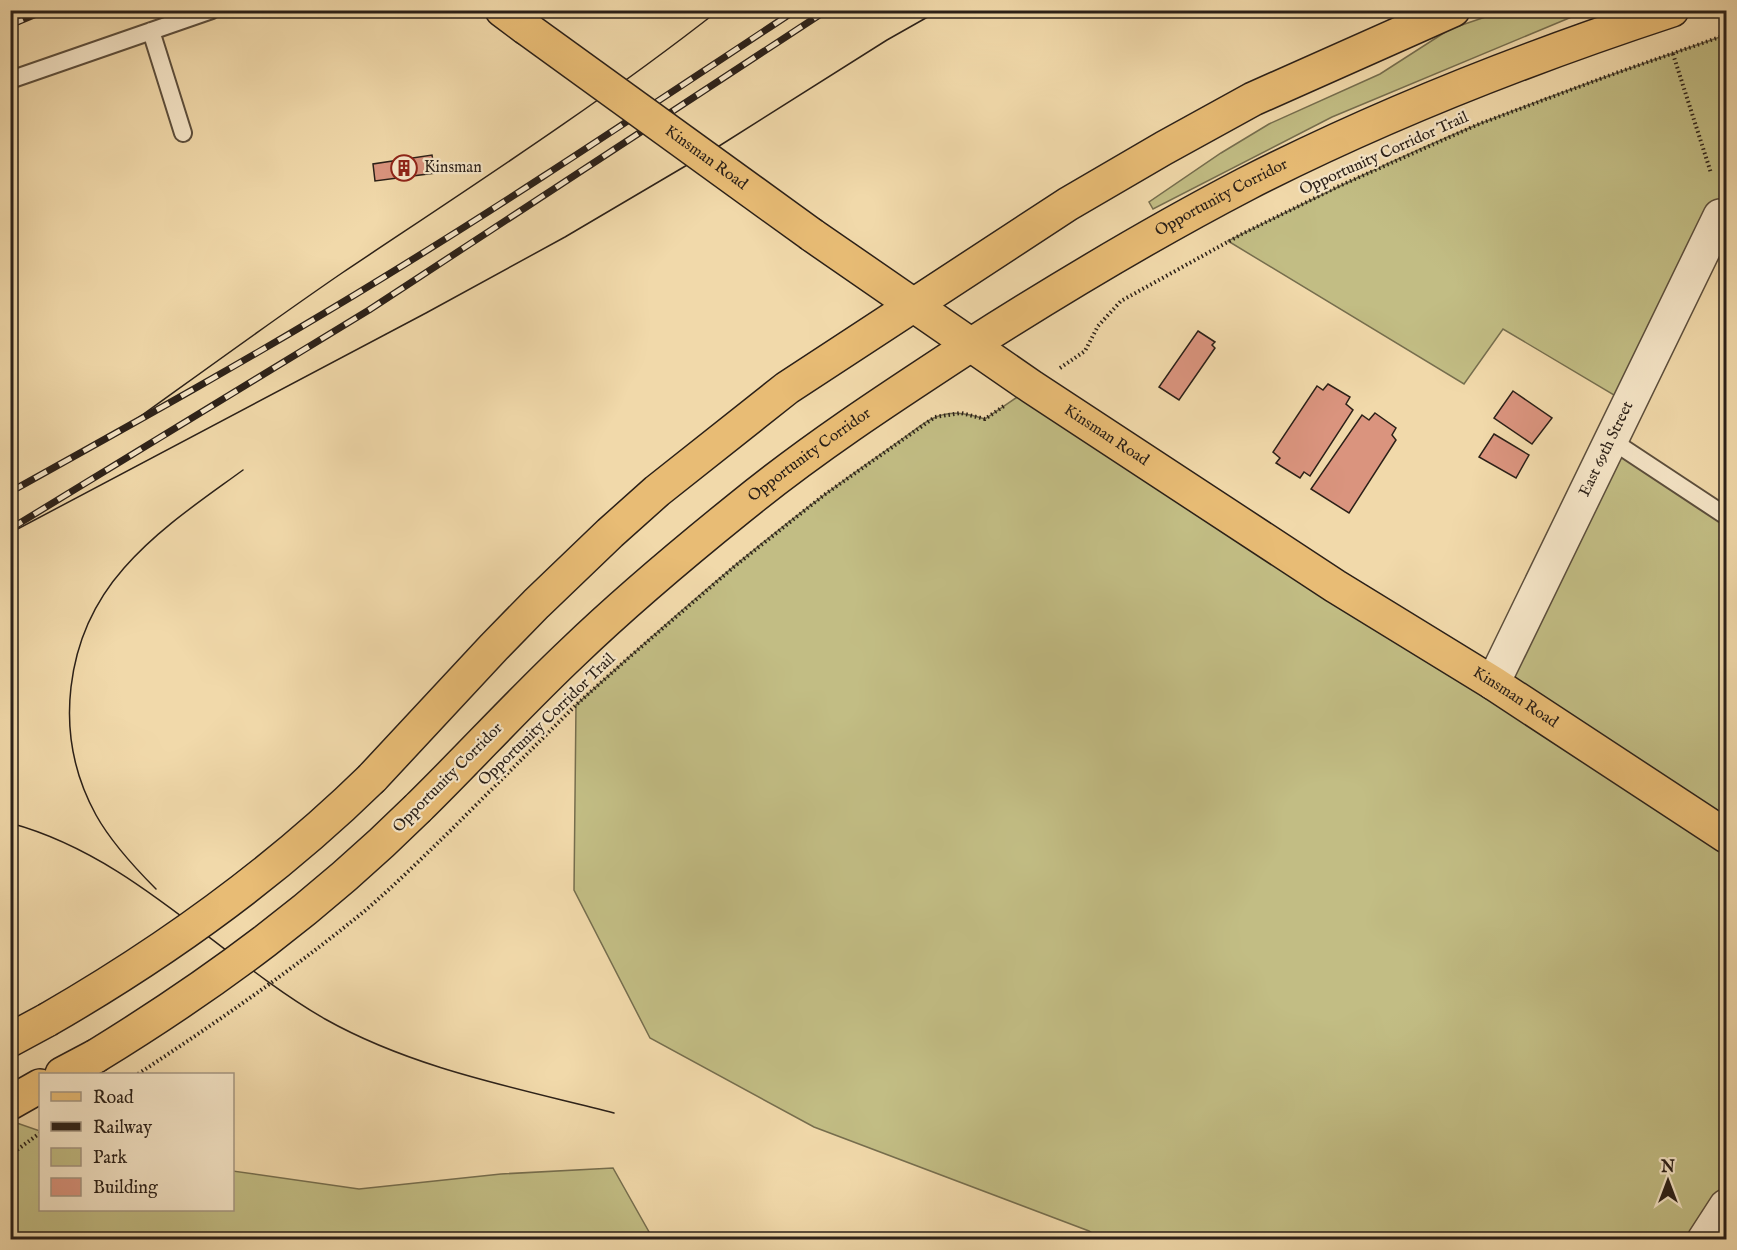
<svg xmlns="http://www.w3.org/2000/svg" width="1737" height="1250" viewBox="0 0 1737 1250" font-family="'IM FELL English',serif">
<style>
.green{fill:#c2bd84;stroke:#766e4e;stroke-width:1.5}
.building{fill:#da947e;stroke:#2b2018;stroke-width:1.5}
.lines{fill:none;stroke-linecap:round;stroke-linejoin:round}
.service-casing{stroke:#5c4e3c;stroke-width:20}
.minor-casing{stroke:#5c4e3c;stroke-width:36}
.primary-casing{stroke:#2b2018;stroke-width:36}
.path{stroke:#2b2018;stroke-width:4;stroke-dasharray:1.5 3;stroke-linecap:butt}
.service{stroke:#f6e6c8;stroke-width:16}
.minor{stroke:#f6e6c8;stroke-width:33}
.primary{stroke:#e8bc75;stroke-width:33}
.tram{stroke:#2b2018;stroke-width:1.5}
.rail-casing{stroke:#2b2018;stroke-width:7}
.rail{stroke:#f6e6c8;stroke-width:4.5;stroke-dasharray:14;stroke-linecap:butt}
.primary-bridge-casing{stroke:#2b2018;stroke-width:36;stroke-linecap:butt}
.path-bridge{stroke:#2b2018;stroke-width:4;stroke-dasharray:1.5 3;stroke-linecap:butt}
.primary-bridge{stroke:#e8bc75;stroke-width:33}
.labels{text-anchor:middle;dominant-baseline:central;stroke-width:4.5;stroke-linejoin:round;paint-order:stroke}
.street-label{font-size:16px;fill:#2b2018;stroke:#f6e6c8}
.poi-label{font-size:16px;fill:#2b2018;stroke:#f6e6c8;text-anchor:start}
</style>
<rect width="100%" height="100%" fill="#f1d9aa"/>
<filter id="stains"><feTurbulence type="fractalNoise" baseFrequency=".00333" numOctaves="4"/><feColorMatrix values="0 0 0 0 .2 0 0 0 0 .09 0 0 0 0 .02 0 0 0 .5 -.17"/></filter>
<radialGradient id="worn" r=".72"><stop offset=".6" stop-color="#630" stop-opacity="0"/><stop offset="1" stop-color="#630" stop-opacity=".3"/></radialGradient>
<!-- green -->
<path class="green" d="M 1503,11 L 1586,11 L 1332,117 L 1153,209 L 1149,202 L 1221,153 L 1269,124 L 1380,74 L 1450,29 Z
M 1726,35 L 1726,220 L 1629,404 L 1503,329 L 1464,384 L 1228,241 C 1311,200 1393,159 1479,124 C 1560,92 1644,63 1726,35 Z
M 1032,387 L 1493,683 L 1611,440 L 1726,516 L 1726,1206 L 1704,1239 L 1101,1239 L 1089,1231 L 814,1127 L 650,1038 L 574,890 L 576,705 C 664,625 753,546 850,476 C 868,463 887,450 905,437 C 915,430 925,421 936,417 C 953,410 969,414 985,419 Z
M 11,1121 L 40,1131 L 40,1210 L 232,1210 L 233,1171 L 359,1189 L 501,1174 L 613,1168 L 653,1239 L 11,1239 Z"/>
<!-- building -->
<path class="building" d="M 432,155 L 435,173 L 375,181 L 373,164 Z
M 1198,331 L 1215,342 L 1212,345 L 1215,348 L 1179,400 L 1159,387 Z
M 1328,384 L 1350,397 L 1346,404 L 1353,410 L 1310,476 L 1304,472 L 1300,478 L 1276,463 L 1280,458 L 1273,452 L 1317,386 L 1323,390 Z
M 1513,391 L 1552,418 L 1532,444 L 1494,418 Z
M 1375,413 L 1396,428 L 1392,435 L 1396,440 L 1349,513 L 1311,489 L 1362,415 L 1369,420 Z
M 1494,434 L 1529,455 L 1516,478 L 1479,457 Z"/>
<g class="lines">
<!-- service casing -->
<g class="service-casing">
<path id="service" d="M 151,31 L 183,133
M 10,80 L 212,10
M 1611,440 L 1726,516"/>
</g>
<!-- minor casing -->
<g class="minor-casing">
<g id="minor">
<path id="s1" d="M 1493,683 L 1720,216 L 1726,220"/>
<path d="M 1704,1240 L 1726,1206"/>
</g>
</g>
<!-- primary casing -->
<g class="primary-casing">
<g id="primary">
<path d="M 502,10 L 526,28"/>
<path id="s2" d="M 812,235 L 1032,387 L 1335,586 L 1493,683 L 1726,836"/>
<path d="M 372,778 L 494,647 L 536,604 L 610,533 L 657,491 L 787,388 L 1068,204 L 1164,148 L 1253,99 L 1453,10"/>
<path id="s3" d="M 418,808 C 470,757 519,703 572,653 C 625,602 681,555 738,509 C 810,450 888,399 966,348 C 1057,290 1150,234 1246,184 C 1383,114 1526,58 1672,10"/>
<path d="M 10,1040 L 47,1020"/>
<path d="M 62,1074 L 96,1056"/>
<path d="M 10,1103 L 40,1086"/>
</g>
</g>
<!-- path -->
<path class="path" d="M 1673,54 L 1711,173
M 1060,368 L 1085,351 L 1098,326 L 1121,301 L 1242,234 L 1337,187 L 1479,124 L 1616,73 L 1726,35
M 450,831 L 576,705 L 626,660 L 735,566 L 824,495 L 935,417 L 961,413 L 985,419 L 1004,406
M 10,1155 L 40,1133"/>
<!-- service -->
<use href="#service" class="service"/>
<!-- minor -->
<use href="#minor" class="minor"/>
<!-- primary -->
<use href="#primary" class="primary"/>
<!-- tram -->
<path class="tram" d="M 127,426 C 198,375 269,323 342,273 C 469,188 598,105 719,10
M 10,533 L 426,313 L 565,237 L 716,148 L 887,40 L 940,10
M 10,823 C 133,856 218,957 325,1019 C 414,1069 517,1088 614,1113
M 156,889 C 134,867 111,842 96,815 C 52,735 64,636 124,568 C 158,529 202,500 243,470"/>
<!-- rail casing -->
<g class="rail-casing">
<path id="rail" d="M 10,25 L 46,10
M 10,492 C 136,422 262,352 384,277 C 523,192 659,100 796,10
M 10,529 L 369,310 L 827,10"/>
</g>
<!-- rail -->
<use href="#rail" class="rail"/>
<!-- primary-bridge casing -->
<g class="primary-bridge-casing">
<g id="primary-bridge">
<path id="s4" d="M 526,28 L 812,235"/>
<path d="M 47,1020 C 165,952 275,873 372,778"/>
<path d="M 96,1056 C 215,983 319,906 418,808"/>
</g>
</g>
<!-- path-bridge -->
<path class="path-bridge" d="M 138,1074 C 217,1022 294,969 367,909 C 396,884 423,857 450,831"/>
<!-- primary-bridge -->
<use href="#primary-bridge" class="primary-bridge"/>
</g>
<!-- icons -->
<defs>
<g id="building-ring" transform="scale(1.35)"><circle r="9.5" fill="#f6e6c8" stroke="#8f2418" stroke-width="1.5"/><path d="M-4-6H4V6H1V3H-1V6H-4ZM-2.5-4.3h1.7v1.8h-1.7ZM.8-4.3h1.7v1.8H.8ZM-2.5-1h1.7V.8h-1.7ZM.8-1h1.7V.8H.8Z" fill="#8f2418"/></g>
</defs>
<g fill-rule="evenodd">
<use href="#building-ring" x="404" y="168"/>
</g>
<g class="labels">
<!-- street labels -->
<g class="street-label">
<text transform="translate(1384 154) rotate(-24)">Opportunity Corridor Trail</text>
<text stroke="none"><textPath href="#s4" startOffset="222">Kinsman Road</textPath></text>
<text stroke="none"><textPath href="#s3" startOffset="1014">Opportunity Corridor</textPath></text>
<text stroke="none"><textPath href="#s2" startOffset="356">Kinsman Road</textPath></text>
<text stroke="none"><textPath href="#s1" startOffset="260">East 69th Street</textPath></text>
<text stroke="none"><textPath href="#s3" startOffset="528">Opportunity Corridor</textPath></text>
<text stroke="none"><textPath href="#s2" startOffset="842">Kinsman Road</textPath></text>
<text transform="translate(547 720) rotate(-44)">Opportunity Corridor Trail</text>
<text transform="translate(448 778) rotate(-45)">Opportunity Corridor</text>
</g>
<!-- poi labels -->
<g class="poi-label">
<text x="424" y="168">Kinsman</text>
</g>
</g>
<!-- margin -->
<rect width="1737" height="1250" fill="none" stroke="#f1d9aa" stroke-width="36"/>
<rect x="12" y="12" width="1713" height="1226" fill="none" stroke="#2b2018" stroke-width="3"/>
<rect x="18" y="18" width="1701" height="1214" fill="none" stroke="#2b2018" stroke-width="1.5"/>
<!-- legend -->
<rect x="39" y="1073" width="195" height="138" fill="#f6e6c8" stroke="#a59782" stroke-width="1.5"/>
<rect x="51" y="1092" width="30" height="9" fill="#e8bc75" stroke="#a59782" stroke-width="1.5"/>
<text x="93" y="1103" font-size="18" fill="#2b2018">Road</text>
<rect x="51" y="1122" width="30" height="9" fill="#2b2018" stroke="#a59782" stroke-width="1.5"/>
<text x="93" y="1133" font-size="18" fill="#2b2018">Railway</text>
<rect x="51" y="1148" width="30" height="18" fill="#c2bd84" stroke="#a59782" stroke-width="1.5"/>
<text x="93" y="1163" font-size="18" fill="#2b2018">Park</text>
<rect x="51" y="1178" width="30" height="18" fill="#da947e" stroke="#a59782" stroke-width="1.5"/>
<text x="93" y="1193" font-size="18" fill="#2b2018">Building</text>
<!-- north arrow -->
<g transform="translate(1668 1181)" stroke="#f6e6c8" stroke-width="4.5" paint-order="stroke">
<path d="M0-4.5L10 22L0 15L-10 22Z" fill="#2b2018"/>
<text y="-9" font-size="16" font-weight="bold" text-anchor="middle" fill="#2b2018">N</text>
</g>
<rect width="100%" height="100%" filter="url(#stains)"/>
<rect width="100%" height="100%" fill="url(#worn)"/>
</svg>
